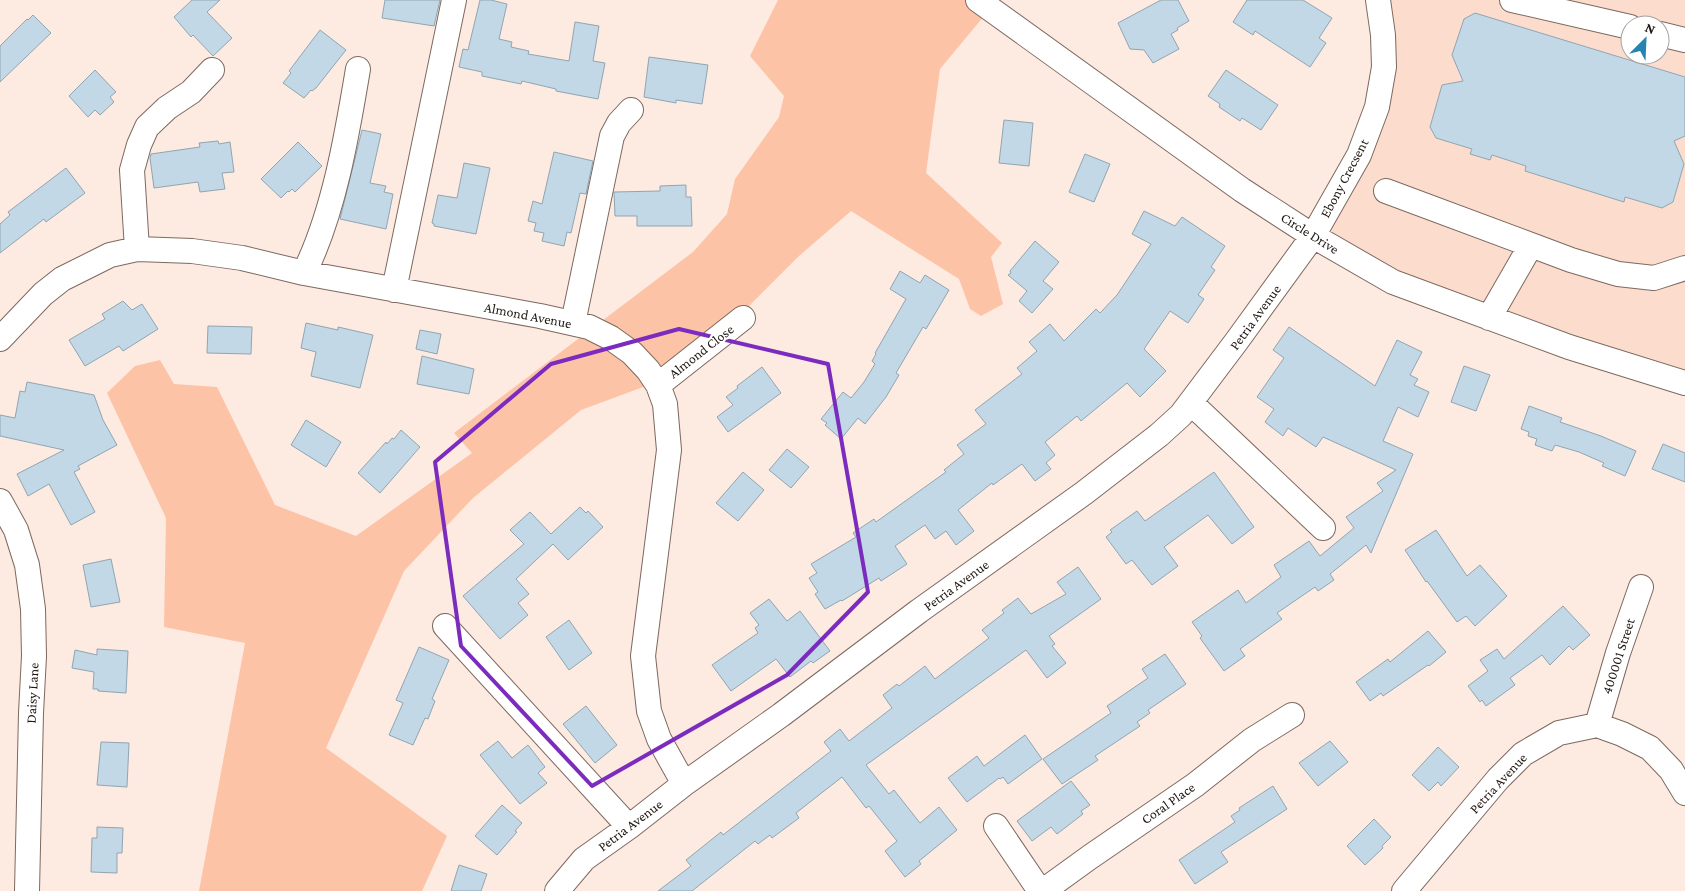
<svg xmlns="http://www.w3.org/2000/svg" width="1685" height="891" viewBox="0 0 1685 891" font-family="'Crimson Pro',serif">
<style>
.built{fill:#fbdccd;fill-rule:evenodd}
.green{fill:#fdc3a7}
.building{fill:#c2d8e6;stroke:#90a5b2}
.lines{fill:none;stroke-linecap:round;stroke-linejoin:round}
.minor-casing{stroke:#7d695f;stroke-width:26}
.minor{stroke:#fff;stroke-width:24}
.marked{fill:none;stroke:#7b2cbf;stroke-width:4;stroke-linejoin:round}
.labels{text-anchor:middle;dominant-baseline:central;stroke-width:4.5;stroke-linejoin:round;paint-order:stroke}
.street-label{font-size:14px;fill:#1f1713;stroke:#fff}
</style>
<rect width="100%" height="100%" fill="#fdeae0"/>
<!-- built -->
<path class="built" d="M 1377,0 L 1685,0 L 1685,384 L 1569,349 L 1311,236 L 1376,108 ZM 1630,25 L 1660,25 L 1660,55 L 1630,55 Z"/>
<!-- green -->
<path class="green" d="M 778,0 L 975,0 L 989,10 L 940,69 L 926,173 L 1002,243 L 991,257 L 1003,304 L 981,316 L 970,309 L 959,279 L 851,211 L 799,256 L 738,317 L 654,383 L 581,410 L 473,498 L 404,571 L 326,748 L 447,836 L 422,891 L 199,891 L 245,643 L 164,627 L 166,518 L 107,393 L 135,366 L 160,360 L 174,384 L 217,387 L 275,505 L 356,536 L 472,453 L 454,433 L 693,252 L 727,214 L 735,179 L 779,117 L 784,96 L 750,56 Z"/>
<!-- building -->
<path class="building" d="M 192,0 L 220,0 L 207,12 L 232,38 L 213,56 L 193,35 L 191,37 L 174,17 Z
M 385,0 L 440,0 L 434,26 L 382,18 Z
M 480,0 L 491,0 L 507,4 L 499,39 L 512,42 L 511,47 L 529,51 L 528,54 L 569,61 L 575,22 L 599,26 L 593,61 L 605,63 L 598,99 L 556,91 L 556,89 L 522,81 L 521,84 L 482,76 L 482,72 L 459,67 L 463,49 L 468,50 Z
M 1161,0 L 1178,0 L 1189,21 L 1177,28 L 1178,30 L 1171,34 L 1179,49 L 1153,63 L 1144,50 L 1130,49 L 1118,23 Z
M 1247,0 L 1303,0 L 1332,18 L 1319,38 L 1326,43 L 1310,67 L 1255,31 L 1253,35 L 1233,22 Z
M 1475,13 L 1685,77 L 1685,136 L 1674,141 L 1684,164 L 1673,202 L 1662,208 L 1625,197 L 1624,202 L 1525,171 L 1526,166 L 1492,155 L 1490,160 L 1470,154 L 1472,149 L 1436,138 L 1430,127 L 1442,85 L 1463,81 L 1452,55 L 1464,19 Z
M 33,15 L 51,33 L 0,82 L 0,46 L 27,19 L 28,20 Z
M 320,30 L 346,50 L 316,88 L 312,91 L 311,90 L 304,98 L 283,83 L 291,73 L 289,71 Z
M 649,57 L 708,65 L 702,104 L 676,100 L 676,103 L 644,97 Z
M 95,70 L 116,92 L 110,97 L 114,102 L 100,115 L 95,110 L 88,117 L 69,96 Z
M 1226,70 L 1278,105 L 1261,130 L 1242,118 L 1240,121 L 1219,107 L 1220,104 L 1208,96 Z
M 1004,120 L 1033,123 L 1029,166 L 999,163 Z
M 362,130 L 381,134 L 370,183 L 386,186 L 384,192 L 393,194 L 386,229 L 340,219 Z
M 218,141 L 219,144 L 230,142 L 234,172 L 222,173 L 225,189 L 200,192 L 198,182 L 154,188 L 150,158 L 151,154 L 200,147 L 199,143 Z
M 298,142 L 322,166 L 295,192 L 292,189 L 289,192 L 288,191 L 281,198 L 261,179 Z
M 554,152 L 593,161 L 586,194 L 580,193 L 571,233 L 567,232 L 564,246 L 542,241 L 544,233 L 534,231 L 536,223 L 528,221 L 533,201 L 542,204 Z
M 1085,154 L 1110,164 L 1094,202 L 1069,192 Z
M 464,163 L 490,168 L 476,234 L 434,226 L 434,224 L 432,223 L 438,195 L 457,198 Z
M 66,168 L 85,193 L 46,222 L 44,219 L 0,253 L 0,224 L 10,215 L 8,212 Z
M 686,185 L 686,197 L 691,197 L 692,226 L 637,226 L 637,216 L 615,216 L 614,192 L 660,191 L 660,186 Z
M 1144,211 L 1175,226 L 1182,217 L 1225,246 L 1211,267 L 1215,270 L 1198,295 L 1204,299 L 1188,323 L 1170,311 L 1144,349 L 1166,371 L 1140,397 L 1127,383 L 1081,421 L 1077,416 L 1045,442 L 1055,455 L 1046,463 L 1051,469 L 1035,481 L 1022,464 L 993,485 L 992,483 L 958,510 L 974,531 L 956,545 L 946,531 L 935,539 L 925,525 L 895,546 L 907,564 L 881,581 L 879,578 L 842,601 L 841,600 L 825,609 L 815,594 L 818,592 L 809,578 L 817,573 L 811,564 L 856,537 L 853,533 L 874,519 L 876,522 L 946,472 L 944,470 L 964,454 L 957,445 L 986,424 L 975,410 L 1022,374 L 1017,368 L 1037,351 L 1029,342 L 1050,324 L 1064,341 L 1096,309 L 1100,313 L 1117,295 L 1151,244 L 1132,234 Z
M 1035,241 L 1059,262 L 1043,281 L 1053,289 L 1032,313 L 1019,301 L 1027,291 L 1008,275 L 1011,273 L 1010,271 Z
M 900,271 L 920,283 L 925,275 L 949,290 L 926,329 L 923,327 L 896,373 L 899,375 L 886,397 L 865,424 L 858,418 L 841,439 L 825,425 L 827,423 L 821,419 L 843,392 L 851,398 L 864,382 L 875,364 L 872,361 L 876,354 L 875,353 L 906,299 L 890,289 Z
M 123,301 L 132,310 L 142,304 L 158,329 L 123,351 L 119,346 L 85,366 L 69,340 L 105,319 L 102,314 Z
M 306,323 L 338,330 L 338,327 L 373,335 L 360,388 L 311,376 L 316,352 L 301,348 Z
M 208,326 L 252,327 L 251,354 L 207,353 Z
M 1289,327 L 1375,386 L 1397,340 L 1422,352 L 1410,375 L 1418,379 L 1414,385 L 1429,392 L 1418,417 L 1398,407 L 1383,441 L 1413,454 L 1371,553 L 1366,545 L 1330,574 L 1334,580 L 1318,591 L 1315,587 L 1277,613 L 1282,619 L 1240,649 L 1245,656 L 1224,671 L 1200,638 L 1202,636 L 1192,622 L 1238,590 L 1246,603 L 1281,577 L 1274,565 L 1309,541 L 1320,556 L 1354,528 L 1346,517 L 1383,491 L 1377,483 L 1396,470 L 1323,437 L 1316,447 L 1288,428 L 1283,436 L 1265,422 L 1274,409 L 1257,397 L 1284,358 L 1273,350 Z
M 420,330 L 441,334 L 437,354 L 416,349 Z
M 422,356 L 474,369 L 469,394 L 417,384 Z
M 1464,366 L 1490,375 L 1476,411 L 1451,402 Z
M 762,367 L 781,393 L 728,432 L 717,417 L 733,405 L 726,397 L 738,388 L 737,386 Z
M 27,382 L 94,395 L 103,420 L 117,445 L 78,466 L 80,469 L 74,472 L 95,512 L 71,525 L 49,484 L 28,496 L 17,474 L 64,450 L 0,436 L 0,415 L 15,418 L 20,391 L 25,392 Z
M 1529,406 L 1562,418 L 1560,422 L 1601,436 L 1636,451 L 1625,476 L 1602,466 L 1604,463 L 1579,452 L 1555,445 L 1552,451 L 1535,445 L 1537,439 L 1528,436 L 1529,432 L 1521,429 Z
M 306,420 L 341,442 L 326,467 L 291,445 Z
M 401,430 L 420,447 L 380,493 L 358,473 L 386,442 L 387,444 L 392,438 L 394,439 Z
M 1663,444 L 1685,453 L 1685,482 L 1652,469 Z
M 787,449 L 809,467 L 791,488 L 769,470 Z
M 743,472 L 764,490 L 738,521 L 716,503 Z
M 1214,472 L 1254,527 L 1232,544 L 1208,515 L 1164,547 L 1178,566 L 1152,585 L 1132,560 L 1126,564 L 1106,537 L 1112,532 L 1110,530 L 1137,511 L 1145,521 Z
M 580,507 L 586,513 L 588,511 L 603,527 L 568,560 L 553,544 L 516,579 L 529,594 L 518,603 L 528,615 L 500,639 L 463,596 L 524,544 L 510,530 L 530,512 L 551,534 Z
M 1436,530 L 1467,576 L 1480,565 L 1507,596 L 1475,626 L 1466,616 L 1457,622 L 1427,581 L 1426,582 L 1405,550 Z
M 111,559 L 120,602 L 91,607 L 83,565 Z
M 1078,567 L 1101,599 L 1049,636 L 1055,644 L 1052,646 L 1066,663 L 1047,678 L 1026,650 L 866,765 L 889,794 L 894,790 L 920,823 L 939,807 L 957,830 L 919,861 L 921,864 L 905,877 L 885,851 L 897,841 L 869,806 L 866,808 L 842,777 L 796,813 L 799,818 L 772,838 L 770,835 L 758,844 L 755,841 L 692,891 L 658,891 L 691,866 L 686,860 L 721,832 L 723,835 L 831,751 L 824,742 L 840,729 L 849,741 L 892,708 L 883,695 L 897,684 L 899,686 L 925,666 L 935,679 L 989,638 L 982,630 L 1004,613 L 1002,610 L 1018,598 L 1031,614 L 1066,594 L 1057,582 Z
M 769,599 L 787,621 L 800,611 L 830,651 L 813,663 L 811,661 L 790,677 L 776,659 L 731,691 L 712,665 L 758,633 L 755,628 L 759,625 L 750,613 Z
M 1563,606 L 1590,635 L 1573,650 L 1569,646 L 1550,665 L 1542,655 L 1510,678 L 1515,685 L 1486,706 L 1482,700 L 1480,702 L 1468,686 L 1488,671 L 1480,660 L 1497,649 L 1504,659 Z
M 569,620 L 592,653 L 569,670 L 546,637 Z
M 1428,631 L 1446,652 L 1429,666 L 1428,665 L 1383,696 L 1381,693 L 1370,701 L 1356,682 L 1388,659 L 1390,662 Z
M 419,647 L 449,660 L 432,699 L 435,701 L 428,719 L 425,718 L 413,745 L 389,735 L 403,703 L 396,700 Z
M 97,649 L 128,651 L 126,693 L 98,691 L 98,689 L 93,689 L 94,672 L 72,668 L 75,650 L 97,655 Z
M 1165,654 L 1186,684 L 1148,710 L 1150,713 L 1137,722 L 1140,726 L 1095,756 L 1098,760 L 1062,784 L 1043,759 L 1111,713 L 1107,706 L 1148,678 L 1142,669 Z
M 586,706 L 617,745 L 595,763 L 563,724 Z
M 1025,735 L 1042,759 L 1008,784 L 1003,777 L 1000,779 L 999,778 L 967,802 L 948,778 L 977,756 L 984,766 Z
M 498,741 L 512,758 L 528,745 L 545,767 L 538,773 L 547,783 L 520,804 L 480,755 Z
M 1330,741 L 1348,762 L 1318,786 L 1299,763 Z
M 101,742 L 129,743 L 127,787 L 97,785 Z
M 1438,747 L 1459,767 L 1441,786 L 1438,782 L 1429,791 L 1412,775 Z
M 1071,781 L 1090,805 L 1081,811 L 1083,814 L 1057,834 L 1051,827 L 1032,841 L 1017,821 Z
M 1273,786 L 1287,809 L 1221,852 L 1228,862 L 1195,884 L 1179,860 L 1235,822 L 1231,816 L 1240,810 L 1239,808 Z
M 502,805 L 522,823 L 515,831 L 517,832 L 497,855 L 475,836 Z
M 1374,819 L 1391,837 L 1382,846 L 1383,848 L 1365,865 L 1347,846 Z
M 97,827 L 123,828 L 122,853 L 117,853 L 117,873 L 91,872 L 92,838 L 97,838 Z
M 459,865 L 487,874 L 481,891 L 451,891 Z"/>
<g class="lines">
<!-- minor casing -->
<g class="minor-casing">
<path id="minor" d="M 978,0 L 1242,190 L 1313,236 L 1393,282 L 1569,347 L 1685,383
M 1512,0 L 1630,27
M 1660,34 L 1685,40
M 1386,191 L 1531,245
M 137,249 L 132,170 L 139,145 L 147,127 L 167,108 L 191,92 L 212,70
M 304,273 C 334,213 347,135 358,69
M 394,290 L 454,0
M 1489,318 L 1531,245 L 1571,260 L 1618,274 L 1654,278 L 1685,268
M 573,323 L 612,136 L 619,123 L 631,110
M 0,339 L 43,294 L 62,279 L 110,255 L 137,249 L 192,251 L 242,258 L 304,273 L 540,316 L 589,327 L 611,338 L 632,353 L 648,370 L 658,385 L 665,404 L 669,450 L 643,656 L 649,711 L 659,739 L 684,784
M 658,385 L 743,318
M 1191,403 L 1323,528
M 0,501 L 16,530 L 27,565 L 33,609 L 34,656 L 31,713 L 27,891
M 445,626 L 629,827
M 1597,725 L 1618,653 L 1641,587
M 996,826 L 1040,891
M 557,891 L 584,859 L 629,827 L 684,784 L 781,715 L 919,611 L 1084,493 L 1159,435 L 1181,415 L 1236,342 L 1313,236 L 1359,155 L 1377,107 L 1384,67 L 1383,35 L 1378,0
M 1043,891 L 1090,857 L 1195,785 L 1252,740 L 1292,715
M 1404,891 L 1498,779 L 1523,754 L 1559,733 L 1597,725 L 1622,734 L 1650,748 L 1671,770 L 1685,793"/>
</g>
<!-- minor -->
<use href="#minor" class="minor"/>
</g>
<!-- marked area -->
<path class="marked" d="M 679,329 L 828,364 L 868,592 L 787,675 L 592,786 L 461,646 L 435,462 L 551,364 Z"/>
<g class="labels">
<!-- street labels -->
<g class="street-label">
<text transform="translate(1344 178) rotate(-62)">Ebony Crecsent</text>
<text transform="translate(1310 233) rotate(32)">Circle Drive</text>
<text transform="translate(528 315) rotate(11)">Almond Avenue</text>
<text transform="translate(1255 317) rotate(-54)">Petria Avenue</text>
<text transform="translate(701 351) rotate(-38)">Almond Close</text>
<text transform="translate(956 585) rotate(-36)">Petria Avenue</text>
<text transform="translate(1618 656) rotate(-72)">400001 Street</text>
<text transform="translate(32 693) rotate(-87)">Daisy Lane</text>
<text transform="translate(1498 783) rotate(-47)">Petria Avenue</text>
<text transform="translate(1168 803) rotate(-35)">Coral Place</text>
<text transform="translate(630 825) rotate(-37)">Petria Avenue</text>
</g>
</g>
<!-- north arrow -->
<g transform="translate(1645 40) rotate(24)"><circle r="24" fill="#ffffff" stroke="#a5a2a1"/>
<path d="M0-4L9 19L0 12L-9 19Z" fill="#2684b0"/>
<text y="-8" font-size="14" font-weight="bold" text-anchor="middle" fill="#1f1713">N</text>
</g>
</svg>
